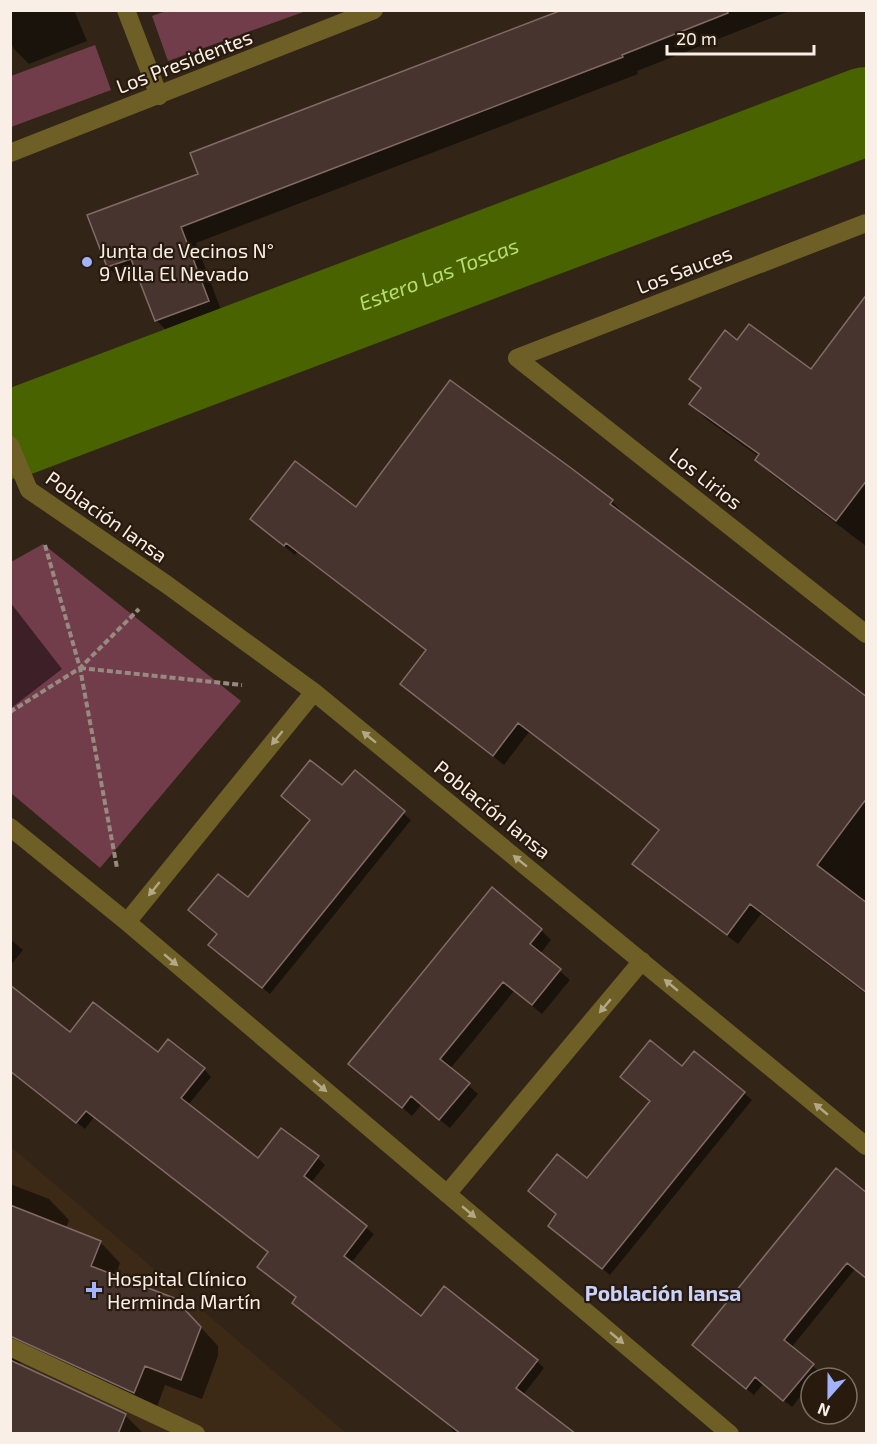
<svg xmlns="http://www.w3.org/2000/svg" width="877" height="1444" viewBox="0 0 877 1444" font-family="'Exo 2',sans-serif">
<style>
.built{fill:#3c2a17}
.green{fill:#723d4a}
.shadow{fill:#0007}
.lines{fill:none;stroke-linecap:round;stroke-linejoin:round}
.river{stroke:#496301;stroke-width:88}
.building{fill:#48342f;stroke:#826b66;stroke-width:1.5}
.path{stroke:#978b81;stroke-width:4;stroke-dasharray:6 3;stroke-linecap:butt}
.lane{stroke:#6d5f25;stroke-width:18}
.street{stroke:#6d5f25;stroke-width:18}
.oneway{fill:#b3a786}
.poi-dot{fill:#a2b2fd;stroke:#281b0e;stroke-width:2}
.labels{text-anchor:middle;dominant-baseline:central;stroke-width:4.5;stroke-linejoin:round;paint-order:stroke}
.street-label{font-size:20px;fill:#f9efe7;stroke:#281b0e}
.poi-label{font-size:20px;fill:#f9efe7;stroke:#281b0e;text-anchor:start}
.water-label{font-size:21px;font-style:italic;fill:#b6de6e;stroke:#281b0e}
.neighbourhood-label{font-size:21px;font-weight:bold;fill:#c8d3fe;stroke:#281b0e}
</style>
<rect width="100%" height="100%" fill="#322518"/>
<!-- built -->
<path class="built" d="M 11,1147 L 346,1433 L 11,1433 Z"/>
<!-- green -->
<path class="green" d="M 166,11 L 166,10 L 306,11 L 168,61 L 152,16 Z
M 95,45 L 111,90 L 11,127 L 11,76 Z
M 43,544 L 241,701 L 100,868 L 11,793 L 11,562 Z"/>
<!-- shadow -->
<path class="shadow" d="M 10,10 L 74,10 L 87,41 L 29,64 L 14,49 L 10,40 Z
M 567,10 L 792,10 L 637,71 L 638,74 L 196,243 L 224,318 L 172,336 L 156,320 L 140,277 L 124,283 L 108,267 L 200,174 Z
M 866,297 L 866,546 L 771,474 L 757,460 L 759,457 L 706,419 L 691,404 L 702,389 L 691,379 L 738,342 L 811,371 Z
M 612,501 L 622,512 L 620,514 L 866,701 L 866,994 L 761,914 L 738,944 L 644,874 L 634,864 L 659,831 L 529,732 L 504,765 L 413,694 L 402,684 L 427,651 L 297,552 L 295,555 L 263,529 L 357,509 Z
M 10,602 L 62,669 L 10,709 Z
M 355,772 L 411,820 L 270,994 L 217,952 L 248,899 Z
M 541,930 L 551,940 L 540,954 L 570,980 L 542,1014 L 514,991 L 450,1069 L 478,1094 L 450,1128 L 421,1105 L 412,1116 L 350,1064 Z
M 10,939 L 23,950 L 10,966 Z
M 70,1034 L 159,1054 L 204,1069 L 211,1077 L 188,1105 L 258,1160 L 318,1158 L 325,1165 L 311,1183 L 374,1234 L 351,1263 L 421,1318 L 537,1361 L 544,1368 L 523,1395 L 573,1434 L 457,1434 L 453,1431 L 447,1423 L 297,1298 L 270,1253 L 94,1117 L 85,1129 L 10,1071 Z
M 682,1068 L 744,1093 L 752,1100 L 610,1275 L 549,1226 L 558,1215 L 530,1191 L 587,1180 Z
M 10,1184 L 49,1199 L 69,1220 L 66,1229 L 100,1242 L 120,1263 L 115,1277 L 194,1320 L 218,1346 L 218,1356 L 202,1399 L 165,1385 L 155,1412 L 23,1358 L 19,1365 L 125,1415 L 144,1434 L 10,1434 Z
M 866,1195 L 855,1269 L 791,1348 L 820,1372 L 815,1378 L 811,1378 L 811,1383 L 792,1407 L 763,1384 L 754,1395 L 694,1345 Z"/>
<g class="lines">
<!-- river -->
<path class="river" id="s1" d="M 10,435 L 866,111"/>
</g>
<!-- building -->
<path class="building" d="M 562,10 L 727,10 L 728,13 L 622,55 L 623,57 L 181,227 L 209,301 L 155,321 L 131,259 L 107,267 L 87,215 L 198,174 L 190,153 Z
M 867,294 L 867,480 L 836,521 L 755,460 L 759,454 L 689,404 L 701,388 L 689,379 L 725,330 L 737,340 L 749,324 L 811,369 Z
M 450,380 L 571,468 L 613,500 L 610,504 L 867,697 L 867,798 L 817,865 L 867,903 L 867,993 L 750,904 L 727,935 L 632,864 L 659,830 L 518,723 L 493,756 L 400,684 L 426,650 L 286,543 L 284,546 L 250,519 L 295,461 L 356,507 Z
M 310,760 L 342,785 L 355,770 L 405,811 L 262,988 L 208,945 L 217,934 L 188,910 L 218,874 L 248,897 L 310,820 L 281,796 Z
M 492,887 L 542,929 L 530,944 L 561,969 L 532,1005 L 503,982 L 440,1059 L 470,1083 L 439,1120 L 411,1096 L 402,1108 L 348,1064 Z
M 10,985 L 70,1032 L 93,1002 L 158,1052 L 168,1039 L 205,1068 L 181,1098 L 258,1158 L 281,1128 L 319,1156 L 304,1176 L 367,1226 L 344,1256 L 421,1316 L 444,1286 L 538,1360 L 516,1388 L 576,1434 L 461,1434 L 292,1303 L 296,1297 L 257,1267 L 268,1252 L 86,1111 L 76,1123 L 10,1071 Z
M 650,1040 L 682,1066 L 694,1051 L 745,1092 L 602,1269 L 548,1226 L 556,1214 L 528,1191 L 557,1154 L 587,1178 L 650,1101 L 620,1077 Z
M 836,1168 L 867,1193 L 867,1279 L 847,1263 L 784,1340 L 814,1364 L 783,1401 L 755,1377 L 746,1389 L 692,1345 Z
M 10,1205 L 101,1241 L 91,1266 L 174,1298 L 201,1327 L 181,1380 L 145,1366 L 134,1393 L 10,1336 Z
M 10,1360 L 126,1414 L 118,1434 L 10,1434 Z"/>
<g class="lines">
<!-- path -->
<path class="path" d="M 45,545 L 80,668 L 117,868
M 80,668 L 242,685
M 10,712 L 80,668 L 139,609"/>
<!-- lane -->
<path class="lane" d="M 10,1347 L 196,1434"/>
<!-- street -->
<path class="street" d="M 126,10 L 159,96
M 10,153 L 374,10
M 517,358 L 866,634
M 517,358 L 866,223
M 10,445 L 29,490 L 166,584 L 314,692 L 866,1146
M 10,827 L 127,922 L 730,1434
M 127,922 L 314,692
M 447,1194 L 642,961"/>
</g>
<!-- one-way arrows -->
<defs><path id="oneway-solid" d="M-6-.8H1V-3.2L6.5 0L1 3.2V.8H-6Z" transform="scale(1.5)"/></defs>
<g class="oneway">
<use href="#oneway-solid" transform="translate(369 737) rotate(-141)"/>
<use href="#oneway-solid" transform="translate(277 738) rotate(129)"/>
<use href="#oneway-solid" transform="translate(520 861) rotate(-141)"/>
<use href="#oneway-solid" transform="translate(154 889) rotate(129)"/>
<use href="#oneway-solid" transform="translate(171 960) rotate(40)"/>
<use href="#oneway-solid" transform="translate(671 985) rotate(-140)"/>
<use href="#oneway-solid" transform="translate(605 1006) rotate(130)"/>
<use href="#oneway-solid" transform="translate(320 1086) rotate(40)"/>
<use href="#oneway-solid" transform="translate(821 1109) rotate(-140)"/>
<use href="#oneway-solid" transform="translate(469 1212) rotate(40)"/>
<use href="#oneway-solid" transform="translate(617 1338) rotate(40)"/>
</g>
<!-- markers -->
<g class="poi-dot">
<circle cx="87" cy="262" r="6"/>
<path d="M91 1281h6v6h6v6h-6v6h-6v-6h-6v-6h6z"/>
</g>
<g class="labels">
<!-- street labels -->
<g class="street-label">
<text transform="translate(184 61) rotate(-21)">Los Presidentes</text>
<text transform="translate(684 269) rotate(-21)">Los Sauces</text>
<text transform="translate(706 478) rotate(38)">Los Lirios</text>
<text transform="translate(107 516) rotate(35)">Población Iansa</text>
<text transform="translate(493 809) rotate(39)">Población Iansa</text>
</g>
<!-- poi labels -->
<g class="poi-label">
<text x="99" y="250">Junta de Vecinos N°<tspan x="99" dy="23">9 Villa El Nevado</tspan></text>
<text x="107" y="1278">Hospital Clínico<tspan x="107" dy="23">Herminda Martín</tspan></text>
</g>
<!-- water labels -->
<g class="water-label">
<text stroke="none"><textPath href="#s1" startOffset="458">Estero Las Toscas</textPath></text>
</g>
<!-- neighbourhood labels -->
<g class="neighbourhood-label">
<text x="663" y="1292">Población Iansa</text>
</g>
</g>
<!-- border -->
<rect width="877" height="1444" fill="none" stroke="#f9efe7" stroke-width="24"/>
<!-- north arrow -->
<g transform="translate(829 1396) rotate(201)"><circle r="28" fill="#281b0e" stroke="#7c7065" stroke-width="1.5"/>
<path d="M0-4.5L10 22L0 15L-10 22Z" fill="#a2b2fd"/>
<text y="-9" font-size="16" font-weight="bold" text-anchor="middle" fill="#f9efe7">N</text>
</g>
<!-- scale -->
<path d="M667 45v9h147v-9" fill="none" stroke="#f9efe7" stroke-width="3"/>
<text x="676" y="45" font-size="18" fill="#f9efe7" stroke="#281b0e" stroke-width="4.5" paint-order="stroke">20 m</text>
</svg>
